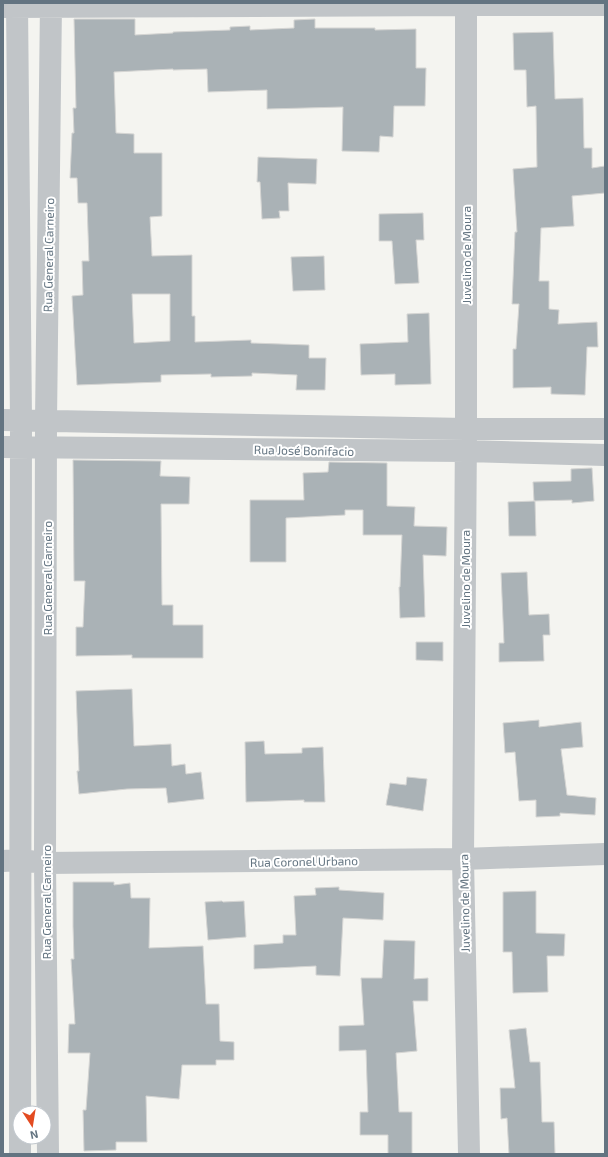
<svg xmlns="http://www.w3.org/2000/svg" width="608" height="1157" viewBox="0 0 608 1157" font-family="'Exo 2',sans-serif">
<style>
.building{fill:#aab2b6;stroke:#d5d5d3;fill-rule:evenodd}
.lines{fill:none;stroke-linecap:round;stroke-linejoin:round}
.minor{stroke:#c1c5c8;stroke-width:22}
.labels{text-anchor:middle;dominant-baseline:central;stroke-width:4;stroke-linejoin:round;paint-order:stroke}
.street-label{font-size:12px;fill:#637481;stroke:#fff}
</style>
<rect width="100%" height="100%" fill="#f4f4f0"/>
<!-- building -->
<path class="building" d="M 74,19 L 135,19 L 135,35 L 173,33 L 173,32 L 230,30 L 230,27 L 250,26 L 250,30 L 294,28 L 294,20 L 315,19 L 315,28 L 375,28 L 375,30 L 416,29 L 416,68 L 426,68 L 425,106 L 394,106 L 393,137 L 380,136 L 379,152 L 342,151 L 343,107 L 267,109 L 267,90 L 208,92 L 207,69 L 173,70 L 173,69 L 114,72 L 116,133 L 134,134 L 134,153 L 162,153 L 162,216 L 150,217 L 152,256 L 192,255 L 192,316 L 195,316 L 195,342 L 251,340 L 251,343 L 309,345 L 309,358 L 326,358 L 325,390 L 296,390 L 297,375 L 252,373 L 252,376 L 211,377 L 211,374 L 161,375 L 161,382 L 77,385 L 72,296 L 83,295 L 82,261 L 89,261 L 87,203 L 78,203 L 77,178 L 70,178 L 72,133 L 74,133 L 73,108 L 76,108 ZM 132,294 L 170,294 L 170,341 L 134,343 Z
M 553,32 L 555,99 L 583,98 L 584,148 L 592,148 L 592,168 L 605,166 L 605,193 L 572,196 L 574,226 L 541,228 L 539,281 L 549,281 L 549,309 L 559,310 L 558,324 L 597,322 L 598,347 L 587,347 L 585,395 L 551,394 L 551,387 L 513,388 L 513,349 L 516,349 L 519,304 L 512,304 L 515,232 L 517,232 L 513,169 L 537,167 L 536,106 L 527,107 L 526,70 L 514,70 L 513,33 Z
M 258,157 L 317,159 L 316,184 L 288,183 L 289,211 L 279,211 L 280,218 L 262,219 L 260,182 L 257,182 Z
M 423,213 L 424,240 L 416,240 L 419,283 L 395,284 L 392,241 L 379,241 L 379,214 Z
M 324,256 L 325,290 L 293,291 L 291,257 Z
M 429,313 L 431,384 L 395,385 L 395,374 L 361,375 L 360,344 L 408,342 L 407,314 Z
M 73,460 L 161,461 L 160,476 L 190,477 L 189,504 L 161,504 L 162,605 L 173,605 L 173,625 L 203,625 L 203,658 L 132,658 L 132,655 L 76,656 L 76,627 L 83,627 L 85,581 L 74,581 Z
M 329,462 L 387,463 L 387,506 L 415,507 L 414,526 L 447,527 L 446,556 L 423,555 L 425,617 L 400,618 L 399,587 L 400,587 L 402,535 L 363,535 L 363,510 L 345,510 L 345,515 L 286,518 L 286,562 L 250,562 L 250,500 L 304,500 L 303,473 L 328,472 Z
M 592,468 L 594,501 L 572,503 L 572,500 L 534,501 L 533,482 L 571,481 L 571,469 Z
M 535,501 L 536,536 L 509,536 L 508,502 Z
M 527,572 L 529,615 L 549,614 L 550,635 L 543,635 L 544,661 L 499,662 L 499,643 L 504,643 L 501,573 Z
M 416,642 L 443,642 L 443,661 L 416,660 Z
M 132,689 L 134,746 L 171,744 L 172,766 L 185,764 L 186,774 L 201,772 L 204,799 L 168,803 L 166,788 L 127,789 L 79,794 L 77,771 L 79,771 L 76,691 Z
M 539,720 L 539,727 L 581,722 L 583,747 L 561,749 L 567,795 L 596,798 L 595,815 L 560,813 L 560,816 L 536,817 L 536,800 L 519,801 L 515,752 L 505,753 L 503,723 Z
M 264,741 L 265,754 L 302,753 L 302,748 L 323,747 L 325,802 L 304,802 L 304,800 L 246,802 L 245,742 Z
M 407,777 L 427,779 L 423,811 L 386,805 L 390,783 L 406,785 Z
M 73,882 L 114,882 L 114,885 L 130,883 L 131,898 L 150,898 L 149,948 L 203,946 L 206,1004 L 219,1004 L 220,1041 L 234,1042 L 234,1060 L 216,1060 L 216,1065 L 182,1065 L 179,1099 L 146,1096 L 147,1142 L 116,1142 L 116,1150 L 84,1151 L 83,1110 L 86,1110 L 90,1053 L 68,1053 L 69,1024 L 75,1024 L 71,959 L 74,959 L 73,926 Z
M 339,887 L 339,890 L 384,893 L 383,920 L 343,918 L 340,976 L 316,975 L 316,966 L 254,969 L 254,945 L 283,943 L 283,935 L 296,935 L 294,896 L 316,895 L 315,888 Z
M 536,891 L 536,933 L 565,934 L 564,956 L 547,956 L 548,992 L 513,993 L 512,952 L 503,952 L 503,892 Z
M 222,901 L 223,902 L 244,901 L 246,937 L 208,940 L 205,902 Z
M 384,940 L 415,941 L 414,979 L 428,978 L 428,1001 L 413,1001 L 417,1051 L 396,1053 L 399,1112 L 412,1112 L 412,1154 L 388,1154 L 388,1135 L 360,1135 L 360,1112 L 368,1112 L 366,1050 L 339,1051 L 339,1026 L 364,1025 L 361,978 L 382,978 Z
M 526,1028 L 530,1062 L 540,1062 L 542,1122 L 554,1122 L 555,1154 L 509,1154 L 507,1118 L 501,1119 L 500,1088 L 515,1088 L 509,1030 Z"/>
<g class="lines">
<!-- minor -->
<path class="minor" d="M 17,3 L 21,421 L 20,1154
M 466,3 L 466,429 L 463,859 L 469,1154
M 3,7 L 466,5 L 605,5
M 3,420 L 466,429 L 605,429
M 3,447 L 466,451 L 605,455
M 3,861 L 20,860 L 45,863 L 463,859 L 605,854
M 48,1154 L 45,863 L 46,421 L 51,3"/>
</g>
<g class="labels">
<!-- street labels -->
<g class="street-label">
<text transform="translate(48 255) rotate(-89)">Rua General Carneiro</text>
<text transform="translate(466 255) rotate(-90)">Juvelino de Moura</text>
<text transform="translate(304 450) rotate(1)">Rua José Bonifacio</text>
<text transform="translate(47 578) rotate(-90)">Rua General Carneiro</text>
<text transform="translate(465 579) rotate(-90)">Juvelino de Moura</text>
<text transform="translate(304 861) rotate(-1)">Rua Coronel Urbano</text>
<text transform="translate(46 902) rotate(-90)">Rua General Carneiro</text>
<text transform="translate(464 903) rotate(-91)">Juvelino de Moura</text>
</g>
</g>
<!-- border -->
<rect width="608" height="1157" fill="none" stroke="#637481" stroke-width="8"/>
<!-- north arrow -->
<g transform="translate(32 1125) rotate(168)"><circle r="19" fill="#ffffff" stroke="#c1c7cd"/>
<path d="M0-3L7 15L0 10L-7 15Z" fill="#e34b21"/>
<text y="-6" font-size="11" font-weight="bold" text-anchor="middle" fill="#637481">N</text>
</g>
</svg>
